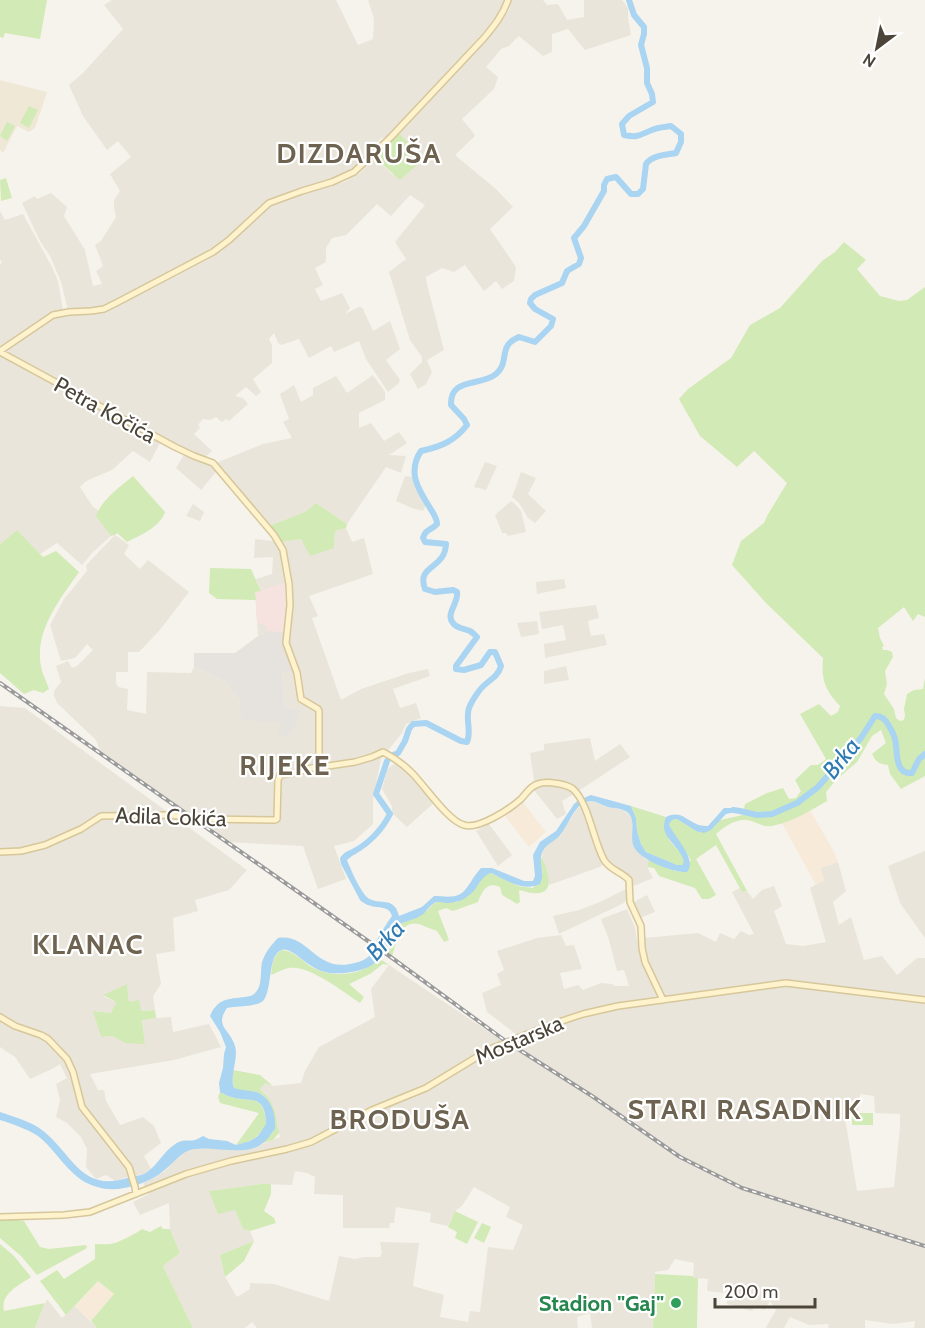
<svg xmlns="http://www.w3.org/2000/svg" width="925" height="1328" viewBox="0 0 925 1328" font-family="Cabin,sans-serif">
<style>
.residential{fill:#eae5da;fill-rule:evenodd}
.commercial{fill:#f7ead8}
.industrial{fill:#e6e2dd}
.education{fill:#efe8d6}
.medical{fill:#f6e3e0}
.green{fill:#d2eab5}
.water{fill:#a9d4f2}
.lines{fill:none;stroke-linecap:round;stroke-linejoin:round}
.river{stroke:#a9d4f2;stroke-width:6}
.secondary-casing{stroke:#d6c79b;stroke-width:8}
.secondary{stroke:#fff3cd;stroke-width:5}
.rail-casing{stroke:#9a9a9a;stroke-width:4}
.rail{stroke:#fff;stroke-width:1.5;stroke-dasharray:4.5;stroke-linecap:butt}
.leisure-dot{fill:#2e9e5b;stroke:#fff;stroke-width:2}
.labels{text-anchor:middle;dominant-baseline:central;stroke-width:4.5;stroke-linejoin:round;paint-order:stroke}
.street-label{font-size:22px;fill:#4b4439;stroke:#fff}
.leisure-label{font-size:22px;font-weight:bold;fill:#27864d;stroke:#fff;text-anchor:end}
.water-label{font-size:24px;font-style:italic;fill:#2e7ab2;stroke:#fff}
.district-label{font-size:28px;font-weight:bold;letter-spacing:1.5px;fill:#6e6250;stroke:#fff}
</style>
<rect width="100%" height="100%" fill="#f6f3ec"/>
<!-- residential -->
<path class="residential" d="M 112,0 L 336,0 L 358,45 L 373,39 L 374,19 L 368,0 L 506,0 L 500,11 L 488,27 L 400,125 L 387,137 L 381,138 L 374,146 L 374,149 L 371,153 L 355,169 L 346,174 L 331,180 L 278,196 L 265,202 L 252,213 L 226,239 L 210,250 L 120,299 L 94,309 L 68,310 L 61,282 L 50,256 L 40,241 L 22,203 L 35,196 L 37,199 L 51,193 L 67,207 L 64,216 L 85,250 L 93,286 L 102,284 L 96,271 L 103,266 L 95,245 L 101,241 L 116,217 L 114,208 L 114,200 L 120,191 L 110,174 L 131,157 L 118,141 L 107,150 L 83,116 L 69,85 L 83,73 L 123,29 L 104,5 Z
M 512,0 L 543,0 L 547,5 L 558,4 L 567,20 L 584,17 L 584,0 L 622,0 L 628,8 L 628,18 L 631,35 L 585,50 L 568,29 L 552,34 L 552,52 L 543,56 L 519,36 L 509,46 L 501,49 L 486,67 L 498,77 L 494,89 L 462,119 L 475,135 L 474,137 L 455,155 L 497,190 L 513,207 L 490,229 L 516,267 L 514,281 L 502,289 L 496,281 L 484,291 L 465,265 L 454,272 L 442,268 L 426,277 L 427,284 L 444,350 L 427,360 L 432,372 L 426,384 L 418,389 L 410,374 L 422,362 L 422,357 L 410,340 L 389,272 L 406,259 L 395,242 L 425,205 L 410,195 L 391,216 L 377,204 L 346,235 L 332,238 L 326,248 L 326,262 L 315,268 L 323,285 L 315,289 L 321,301 L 342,293 L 350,308 L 345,314 L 359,307 L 361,307 L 363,309 L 373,331 L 390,321 L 400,349 L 386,360 L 400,380 L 399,383 L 388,392 L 366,359 L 359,341 L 334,352 L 331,346 L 309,358 L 299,339 L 281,345 L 278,343 L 274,333 L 269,339 L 272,345 L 272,363 L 253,379 L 261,392 L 256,396 L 246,387 L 235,396 L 243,398 L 248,404 L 229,421 L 226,419 L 222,422 L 216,417 L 210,420 L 203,419 L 198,425 L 200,428 L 194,434 L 212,451 L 204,458 L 151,431 L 5,352 L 53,318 L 63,315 L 91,314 L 103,312 L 161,284 L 214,256 L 232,241 L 271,205 L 281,200 L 320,188 L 344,182 L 359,174 L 375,158 L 393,175 L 424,159 L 399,133 L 499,25 L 509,10 Z
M 0,211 L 5,220 L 23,214 L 52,267 L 58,281 L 63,310 L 46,316 L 0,347 L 0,264 L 2,263 L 0,259 Z
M 0,355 L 122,420 L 160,443 L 150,462 L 133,451 L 112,470 L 86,481 L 80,487 L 93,507 L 98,510 L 97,516 L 111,536 L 93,552 L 82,565 L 57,543 L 40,554 L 17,530 L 0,544 Z
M 373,375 L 385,392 L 385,400 L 359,413 L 359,428 L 371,423 L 384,441 L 399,432 L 407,443 L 389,455 L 406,456 L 401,473 L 386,467 L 347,524 L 316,503 L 305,512 L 269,526 L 216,463 L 263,444 L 292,438 L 283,422 L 289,419 L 280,394 L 294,385 L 301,402 L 313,395 L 313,388 L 336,376 L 347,393 Z
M 184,455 L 208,463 L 216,472 L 201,490 L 176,468 Z
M 485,462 L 497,466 L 486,490 L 474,487 Z
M 521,472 L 536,478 L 528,494 L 546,511 L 535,523 L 528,518 L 519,503 L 512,497 Z
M 405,476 L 412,477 L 414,484 L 426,505 L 423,511 L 412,508 L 396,501 Z
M 511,501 L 515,504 L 521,511 L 526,532 L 508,536 L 506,533 L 502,533 L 495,515 Z
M 193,504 L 204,512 L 200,521 L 186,516 Z
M 346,528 L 352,542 L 364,538 L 373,574 L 309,596 L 318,616 L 312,618 L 341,700 L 361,689 L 409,673 L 428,669 L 430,676 L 393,689 L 400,708 L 416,703 L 421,718 L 406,724 L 402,733 L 381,759 L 373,799 L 373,824 L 354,841 L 334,846 L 346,879 L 318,889 L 303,846 L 226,842 L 101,754 L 96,740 L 57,703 L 54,695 L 54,691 L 61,682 L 56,666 L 68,661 L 72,668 L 77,666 L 93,650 L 87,644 L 75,658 L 61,661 L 50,625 L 64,599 L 87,571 L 86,566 L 90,561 L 115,535 L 129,545 L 124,554 L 140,569 L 148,560 L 189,592 L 159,631 L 139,652 L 128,652 L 128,672 L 116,672 L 116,683 L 118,687 L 128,689 L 127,710 L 146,714 L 147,672 L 191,673 L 194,667 L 226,682 L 240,701 L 290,709 L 284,703 L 282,671 L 293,670 L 268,631 L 258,636 L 255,592 L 261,590 L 256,579 L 272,574 L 273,557 L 254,558 L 255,539 L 282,542 L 301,539 L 334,548 L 335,531 Z
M 564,579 L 566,588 L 537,594 L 536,582 Z
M 596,605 L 599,618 L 588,621 L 591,636 L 604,634 L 607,645 L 545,658 L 544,644 L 566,640 L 563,625 L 542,629 L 539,612 Z
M 537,621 L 539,634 L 521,637 L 517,623 Z
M 566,666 L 569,680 L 544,684 L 544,671 Z
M 0,706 L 25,708 L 247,870 L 229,890 L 195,900 L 198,911 L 173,918 L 175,951 L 156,954 L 161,984 L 153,996 L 155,1010 L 141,1011 L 129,1002 L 127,984 L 103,996 L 116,1002 L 111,1013 L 94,1011 L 101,1037 L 112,1036 L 125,1043 L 145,1043 L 142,1019 L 171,1017 L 173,1032 L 209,1024 L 221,1047 L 174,1060 L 90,1074 L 98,1090 L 104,1090 L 106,1101 L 120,1125 L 143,1117 L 154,1126 L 161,1143 L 144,1156 L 151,1169 L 144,1174 L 127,1177 L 120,1180 L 115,1181 L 106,1175 L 96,1179 L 86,1167 L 87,1149 L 81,1137 L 67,1123 L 56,1117 L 60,1100 L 56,1084 L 67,1078 L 60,1064 L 54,1068 L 30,1079 L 15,1057 L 0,1047 Z
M 590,738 L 595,761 L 620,744 L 630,757 L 577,792 L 562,801 L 566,814 L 557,819 L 530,785 L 534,780 L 530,753 L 544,750 L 544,744 Z
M 397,761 L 436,801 L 407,827 L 392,813 L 392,806 L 382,789 L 387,770 Z
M 588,802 L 596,802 L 606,807 L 623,810 L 630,815 L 632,821 L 632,831 L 644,858 L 649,860 L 647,867 L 653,878 L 631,887 L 631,879 L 606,862 L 600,867 L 549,885 L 547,871 L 542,857 L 543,852 L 548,843 L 560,836 L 577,809 Z
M 489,824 L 512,855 L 498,866 L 476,831 Z
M 925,851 L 925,938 L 900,903 L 888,866 Z
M 838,862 L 846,891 L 833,902 L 839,925 L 851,917 L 864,960 L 882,956 L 897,975 L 917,958 L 925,958 L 925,1328 L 914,1328 L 915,1321 L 893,1324 L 865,1320 L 865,1328 L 828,1328 L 829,1324 L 809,1325 L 790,1317 L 784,1328 L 767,1328 L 766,1327 L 776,1310 L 770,1301 L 764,1310 L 755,1305 L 752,1311 L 727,1304 L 727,1293 L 707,1291 L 708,1279 L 693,1278 L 694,1263 L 675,1259 L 668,1270 L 655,1272 L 653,1328 L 592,1328 L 590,1313 L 577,1317 L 578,1328 L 257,1328 L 252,1322 L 245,1328 L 193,1328 L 163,1266 L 180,1253 L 170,1229 L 169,1203 L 140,1215 L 133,1202 L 149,1194 L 143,1183 L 165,1171 L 181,1154 L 194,1149 L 216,1148 L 228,1150 L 240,1150 L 253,1148 L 280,1137 L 266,1094 L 260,1089 L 265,1082 L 272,1086 L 301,1083 L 305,1071 L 319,1047 L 375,1017 L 371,989 L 389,965 L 501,1040 L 516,1034 L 487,1012 L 482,993 L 501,985 L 497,974 L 504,970 L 497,951 L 537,938 L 561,935 L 566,946 L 574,945 L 582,969 L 560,973 L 564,989 L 578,985 L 583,990 L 601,983 L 612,984 L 615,986 L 629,986 L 624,970 L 617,971 L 609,940 L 601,919 L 627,909 L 635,927 L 637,942 L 644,938 L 698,933 L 716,942 L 720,933 L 734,939 L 741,931 L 749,935 L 754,934 L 732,892 L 740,888 L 742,892 L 747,891 L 753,899 L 762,890 L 774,886 L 782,906 L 774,911 L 786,944 L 803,946 L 826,942 L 810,888 L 824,880 L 820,868 ZM 860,1094 L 874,1096 L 875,1113 L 900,1114 L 900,1127 L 894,1187 L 857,1191 L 844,1112 L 858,1112 ZM 295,1171 L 307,1173 L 315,1177 L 314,1194 L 343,1195 L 343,1228 L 389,1228 L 390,1223 L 394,1223 L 396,1207 L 431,1213 L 430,1222 L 448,1226 L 455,1211 L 462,1206 L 474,1187 L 510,1207 L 506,1217 L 523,1225 L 513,1250 L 488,1247 L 480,1312 L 470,1311 L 468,1322 L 440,1317 L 444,1295 L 413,1286 L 419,1243 L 380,1242 L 382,1253 L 380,1257 L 365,1257 L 355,1259 L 339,1256 L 329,1301 L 274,1284 L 250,1283 L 250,1289 L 237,1297 L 225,1277 L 220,1255 L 254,1241 L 250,1231 L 243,1229 L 235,1209 L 209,1191 L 261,1184 L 292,1185 Z
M 626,889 L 628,897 L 624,903 L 559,934 L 553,916 L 579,910 L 600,902 Z
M 647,895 L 655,912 L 640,918 L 632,903 Z
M 47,1299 L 62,1318 L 75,1306 L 97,1328 L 35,1328 Z"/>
<!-- commercial -->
<path class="commercial" d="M 522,801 L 546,832 L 529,847 L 504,815 Z
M 810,810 L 833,850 L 838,862 L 821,868 L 824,880 L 816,885 L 782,823 Z
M 98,1281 L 114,1294 L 91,1321 L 75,1306 Z"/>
<!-- industrial -->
<path class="industrial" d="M 268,631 L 284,632 L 284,644 L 293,671 L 282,672 L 284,703 L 290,709 L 300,711 L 295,727 L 286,736 L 279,735 L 280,722 L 241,720 L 240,701 L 226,682 L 194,667 L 194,653 L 235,653 L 258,636 Z"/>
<!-- education -->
<path class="education" d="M 0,80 L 47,92 L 35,128 L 29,132 L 17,126 L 3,153 L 0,150 Z"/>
<!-- medical -->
<path class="medical" d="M 287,582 L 288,616 L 284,632 L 268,631 L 264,624 L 257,623 L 255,592 Z"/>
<!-- green -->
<path class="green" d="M 0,0 L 47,0 L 40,39 L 5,33 L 3,38 L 0,37 Z
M 29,106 L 38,110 L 29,128 L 20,123 Z
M 7,122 L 15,126 L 7,141 L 0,136 Z
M 399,133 L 424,159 L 400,180 L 375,158 Z
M 6,178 L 12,198 L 1,201 L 0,180 Z
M 844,242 L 866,260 L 857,269 L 880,296 L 899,301 L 907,300 L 925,287 L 925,617 L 918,614 L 913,621 L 904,607 L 878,628 L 880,638 L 884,646 L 882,647 L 883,650 L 887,650 L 892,652 L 893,657 L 885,671 L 887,684 L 884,694 L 894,709 L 896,718 L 900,721 L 904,720 L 905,715 L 904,709 L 907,694 L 914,690 L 923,689 L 925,678 L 925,776 L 901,789 L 890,774 L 888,765 C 879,764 876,762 872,754 L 886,743 L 881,730 L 872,736 L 857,762 L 836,780 L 826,792 L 827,801 C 811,810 794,821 776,825 C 767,828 762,825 754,822 C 739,816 727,825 716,834 L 747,891 L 742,892 L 716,845 L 696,859 L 716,895 L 709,899 L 702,899 L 695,888 L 659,876 L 654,868 L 647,867 L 649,860 L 669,869 L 681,872 L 691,860 C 684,849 673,836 669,824 L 672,820 L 677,819 L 696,831 L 711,830 L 720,820 L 743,815 L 745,804 L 767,793 L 783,788 L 789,799 L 796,798 L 801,791 L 795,780 L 811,765 L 818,765 L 826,759 L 800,714 L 819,704 L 831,716 L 838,712 L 840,706 C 825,690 821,680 823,658 L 766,603 L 732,565 L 741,541 L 764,523 L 767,516 L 787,483 L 754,451 L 737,467 L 700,436 L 679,399 L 688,389 L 731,358 L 750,325 L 780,308 L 822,261 L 835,252 Z
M 133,476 L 165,512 C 160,527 141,535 127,542 L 117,533 L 115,535 L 111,536 L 96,516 C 102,499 120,487 133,476 Z
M 316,503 L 347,524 L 346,528 L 335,531 L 334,548 L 310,556 L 301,539 L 282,542 L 269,526 L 305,512 Z
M 17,530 L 43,557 L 56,551 L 79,572 C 59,601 32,633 42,671 C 44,677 47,683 49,689 L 43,693 L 34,690 L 24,694 L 0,673 L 0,544 Z
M 210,568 L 251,569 L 261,591 L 255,592 L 256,600 L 217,599 L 209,593 Z
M 631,806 L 666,817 L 664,824 L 669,840 L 683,856 L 685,862 L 682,865 L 677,865 L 646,852 L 641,844 L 637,831 L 636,818 Z
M 542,857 C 545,865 555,887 543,892 C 536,895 527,892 519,890 L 520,902 L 517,904 L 502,895 L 500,887 C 487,881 482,891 478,902 L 453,911 L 446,908 L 438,911 L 449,940 L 444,942 L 437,931 C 430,929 425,926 419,924 C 399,919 396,946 391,959 L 383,953 L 399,924 L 413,919 L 428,910 L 433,904 L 437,902 L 458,902 L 485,875 L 491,873 L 518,886 L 533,888 L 543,873 L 540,862 Z
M 282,950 C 294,951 301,960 310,966 C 332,979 361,976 380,959 L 389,965 L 383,964 L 370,974 L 349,984 L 364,997 L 360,1003 C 343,992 310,965 289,968 C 283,969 276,973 271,975 C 272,965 273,955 282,950 Z
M 127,984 L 129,1002 L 139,1000 L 141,1011 L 155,1010 L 156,1018 L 142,1020 L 145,1044 L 125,1043 L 112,1036 L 101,1037 L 93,1011 L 111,1013 L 116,1002 L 103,995 Z
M 233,1070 L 260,1075 L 273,1086 L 265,1083 L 260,1089 C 275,1102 275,1114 279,1133 L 273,1140 L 263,1143 L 275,1129 C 273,1115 273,1100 259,1093 C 251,1090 242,1092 234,1088 L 232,1077 Z
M 220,1092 C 220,1092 228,1096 228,1096 C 250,1104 264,1091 266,1124 C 257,1139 253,1141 236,1145 L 259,1113 L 220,1103 L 218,1097 Z
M 852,1113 L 873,1113 L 873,1125 L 852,1125 Z
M 261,1184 L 271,1184 L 271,1194 L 264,1211 L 274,1218 L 276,1223 L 250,1231 L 243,1229 L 235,1210 L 218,1214 L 209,1191 Z
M 455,1211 L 478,1222 L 467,1244 L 455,1238 L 457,1232 L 448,1227 Z
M 0,1217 L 24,1221 L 40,1247 L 49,1249 L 86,1245 L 87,1248 L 37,1275 L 22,1257 L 0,1238 Z
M 482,1223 L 491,1227 L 484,1243 L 474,1238 Z
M 161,1226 L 163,1229 L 170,1229 L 180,1253 L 163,1266 L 193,1328 L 97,1328 L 91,1321 L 114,1294 L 98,1281 L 66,1315 L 40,1281 L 57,1270 L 64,1279 L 95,1259 L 95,1244 C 101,1244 109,1245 115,1243 C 123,1240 135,1234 142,1229 L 150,1232 Z
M 254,1241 L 244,1261 L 225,1277 L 220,1255 Z
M 0,1244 L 14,1256 L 31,1277 C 18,1286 0,1294 4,1311 L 45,1303 L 35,1328 L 0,1328 Z
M 655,1274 L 693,1276 L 693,1278 L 698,1278 L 697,1328 L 653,1328 Z"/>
<!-- water -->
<path class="water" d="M 591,795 L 631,806 L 636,818 L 637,831 L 641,844 L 646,852 L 677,865 L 682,865 L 684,862 C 680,844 657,838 666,817 C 685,808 688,827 708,826 L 724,808 L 733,808 L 740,811 L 726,814 L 711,830 L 704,833 L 696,831 L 677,819 L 672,820 L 669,824 C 674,838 698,858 687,872 C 674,873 640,860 634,847 C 629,837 637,819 627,812 C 621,807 611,809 605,806 C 602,805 599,803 596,802 C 576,797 571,822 561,834 C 555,842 547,842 542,853 C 538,866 546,871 540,884 C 523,892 506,880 491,873 C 479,877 478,890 468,896 C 462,901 454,903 446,903 C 444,902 438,902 436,902 C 431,904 427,911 422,915 C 415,919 407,921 399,924 C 384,954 381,969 345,973 C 330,974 322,973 310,965 C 303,961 289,947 282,950 C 267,954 273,990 263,1001 C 256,1007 236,1006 227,1008 C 214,1027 230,1029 235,1046 C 239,1060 229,1074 234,1088 C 242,1091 251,1090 259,1093 C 272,1100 276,1115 275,1129 C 271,1133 268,1140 263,1143 C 246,1157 216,1146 195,1149 C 180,1151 174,1164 162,1172 C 152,1180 137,1186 124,1188 C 106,1192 86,1186 73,1173 C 60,1161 52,1147 38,1136 C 27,1129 13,1124 0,1120 L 0,1112 C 14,1117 30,1121 42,1130 C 72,1153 81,1193 127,1178 C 132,1176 139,1176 144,1174 C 155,1169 163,1152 174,1145 C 184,1138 187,1142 195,1140 C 198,1139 201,1137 203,1136 L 209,1139 L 227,1141 L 236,1145 L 250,1141 L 258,1136 L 266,1124 C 265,1091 250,1104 228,1096 C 228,1096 220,1092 220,1092 L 219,1083 L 223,1068 L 224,1054 L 226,1047 L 220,1032 L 210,1016 C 218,998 228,999 245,997 C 249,996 252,996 254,994 C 263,987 260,972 262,962 C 265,953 271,945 278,938 C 308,933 315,971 350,964 C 356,963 363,961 368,957 C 371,954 372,949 374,945 C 380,935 385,925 392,916 C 388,902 372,912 360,900 L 341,864 L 340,858 C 345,851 350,849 358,849 L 357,852 L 347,860 C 350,868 361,893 368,898 C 376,904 389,899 395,907 C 397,909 398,913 399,916 L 422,907 L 434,896 C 443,896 456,899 463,892 C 468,888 474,875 481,868 L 492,868 L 524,881 L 533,881 L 535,876 L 533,855 L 540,842 L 556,831 L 574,804 L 579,800 Z"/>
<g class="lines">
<!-- river -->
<path class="river" d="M 733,810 L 740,811 L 757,815 L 772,814 L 797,803 L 818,787 L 861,738 L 875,716 C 883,716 885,720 889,726 C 892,731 894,735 895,739 C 898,751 894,775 912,773 L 919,759 L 925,754
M 353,852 C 368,844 382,830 390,814 L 376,794 L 387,761 L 391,756 L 398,753 L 405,741 L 409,729 L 413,724 L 426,723 L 461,741 L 467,742 C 472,731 465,719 469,708 C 471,703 476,695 479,691 C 486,681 498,678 501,666 L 495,652 L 490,652 L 481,665 L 464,670 L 456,669 L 456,666 L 477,637 C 475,635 472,632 470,631 C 464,628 457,629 453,623 C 445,614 459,603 457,592 L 453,590 L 435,592 L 425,589 C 416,564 445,570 446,544 L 425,542 L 423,538 C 425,529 432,530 437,524 C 437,518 433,513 430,508 C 418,489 407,472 421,451 C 440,447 455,441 467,425 L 464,419 L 451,405 C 450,377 480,387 496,374 C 507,365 502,353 508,345 C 510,341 515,339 519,337 L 535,342 L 551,326 L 553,319 L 535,309 L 530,303 L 531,299 L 535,295 L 562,283 L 567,271 L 579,264 L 581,258 L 574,238 L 584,226 L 604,191 L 604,185 L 607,179 L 616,177 L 631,194 L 638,194 L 643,189 L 646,164 C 652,155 666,155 676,153 L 681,142 L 681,134 L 671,126 C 665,127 658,127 652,130 C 639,135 639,138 624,135 L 622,124 L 629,116 L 653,102 L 652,94 L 647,83 L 647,68 L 641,45 L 644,34 L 644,27 L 634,15 L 629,0"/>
<!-- secondary casing -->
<g class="secondary-casing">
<path id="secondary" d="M 0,351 L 53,315 L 69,312 L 91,311 L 104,309 L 118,302 L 213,252 L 229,240 L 269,203 L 302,191 L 332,182 L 354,172 L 391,137 L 484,38 C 494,26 503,15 508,0
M 0,352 L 175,447 L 194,456 L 213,463 L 274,535 L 283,550 L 289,584 L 290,605 L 286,643 L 297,673 L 301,699 L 318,709 L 319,711 L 319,766
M 0,852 L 21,851 L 45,845 L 81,829 L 101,816 L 169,815 L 178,816 L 193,823 L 202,819 L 275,820 L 277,819 L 278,780 L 280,775 L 294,773 L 319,766 L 328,766 L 355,762 L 372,757 L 383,752 C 393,757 404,765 412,773 C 425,786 448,821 464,825 C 478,830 510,809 521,799 C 526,794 530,786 538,784 C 545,781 553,783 560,784 C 565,785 569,786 573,789 C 589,804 593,840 604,860 C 610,870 622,872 629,880 L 630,902 L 641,926 L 642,948 L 645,962 L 663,1000
M 0,1017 L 15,1026 L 41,1035 L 48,1039 L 67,1059 L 73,1072 L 82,1107 L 129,1167 L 135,1187 L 136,1194
M 0,1217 L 64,1215 L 90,1212 L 186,1174 L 231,1161 L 287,1149 L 311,1142 L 372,1110 L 426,1088 L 490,1049 L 550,1025 L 583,1014 L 618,1006 L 786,983 L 925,1000"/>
</g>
<!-- secondary -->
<use href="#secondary" class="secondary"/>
<!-- rail casing -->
<g class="rail-casing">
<path id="rail" d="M 0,683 L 388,955 L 507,1042 L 592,1096 L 680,1157 L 742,1188 L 925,1246"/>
</g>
<!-- rail -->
<use href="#rail" class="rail"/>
</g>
<!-- markers -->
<circle class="leisure-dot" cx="676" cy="1303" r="6"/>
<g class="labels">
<!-- street labels -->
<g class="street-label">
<text transform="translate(105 410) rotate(29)">Petra Kočića</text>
<text transform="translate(171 817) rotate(2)">Adila Cokića</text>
<text transform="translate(519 1040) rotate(-23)">Mostarska</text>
</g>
<!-- leisure labels -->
<g class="leisure-label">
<text x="664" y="1303">Stadion "Gaj"</text>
</g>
<!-- water labels -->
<g class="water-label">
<text transform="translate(841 758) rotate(-51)">Brka</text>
<text transform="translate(385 940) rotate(-48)">Brka</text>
</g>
<!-- district labels -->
<g class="district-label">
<text x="359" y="153">DIZDARUŠA</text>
<text x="285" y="765">RIJEKE</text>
<text x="88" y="944">KLANAC</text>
<text x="745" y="1109">STARI RASADNIK</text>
<text x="400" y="1119">BRODUŠA</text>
</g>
</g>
<!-- north arrow -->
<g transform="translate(877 48) rotate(212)" stroke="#ffffff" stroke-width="4.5" paint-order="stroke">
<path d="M0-4.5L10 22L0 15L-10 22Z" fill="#4b4439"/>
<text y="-9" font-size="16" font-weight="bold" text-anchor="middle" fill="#4b4439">N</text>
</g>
<!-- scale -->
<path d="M715 1298v9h100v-9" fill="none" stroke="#4b4439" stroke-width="3"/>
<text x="724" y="1298" font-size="18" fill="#4b4439" stroke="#ffffff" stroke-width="4.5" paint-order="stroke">200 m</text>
</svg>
